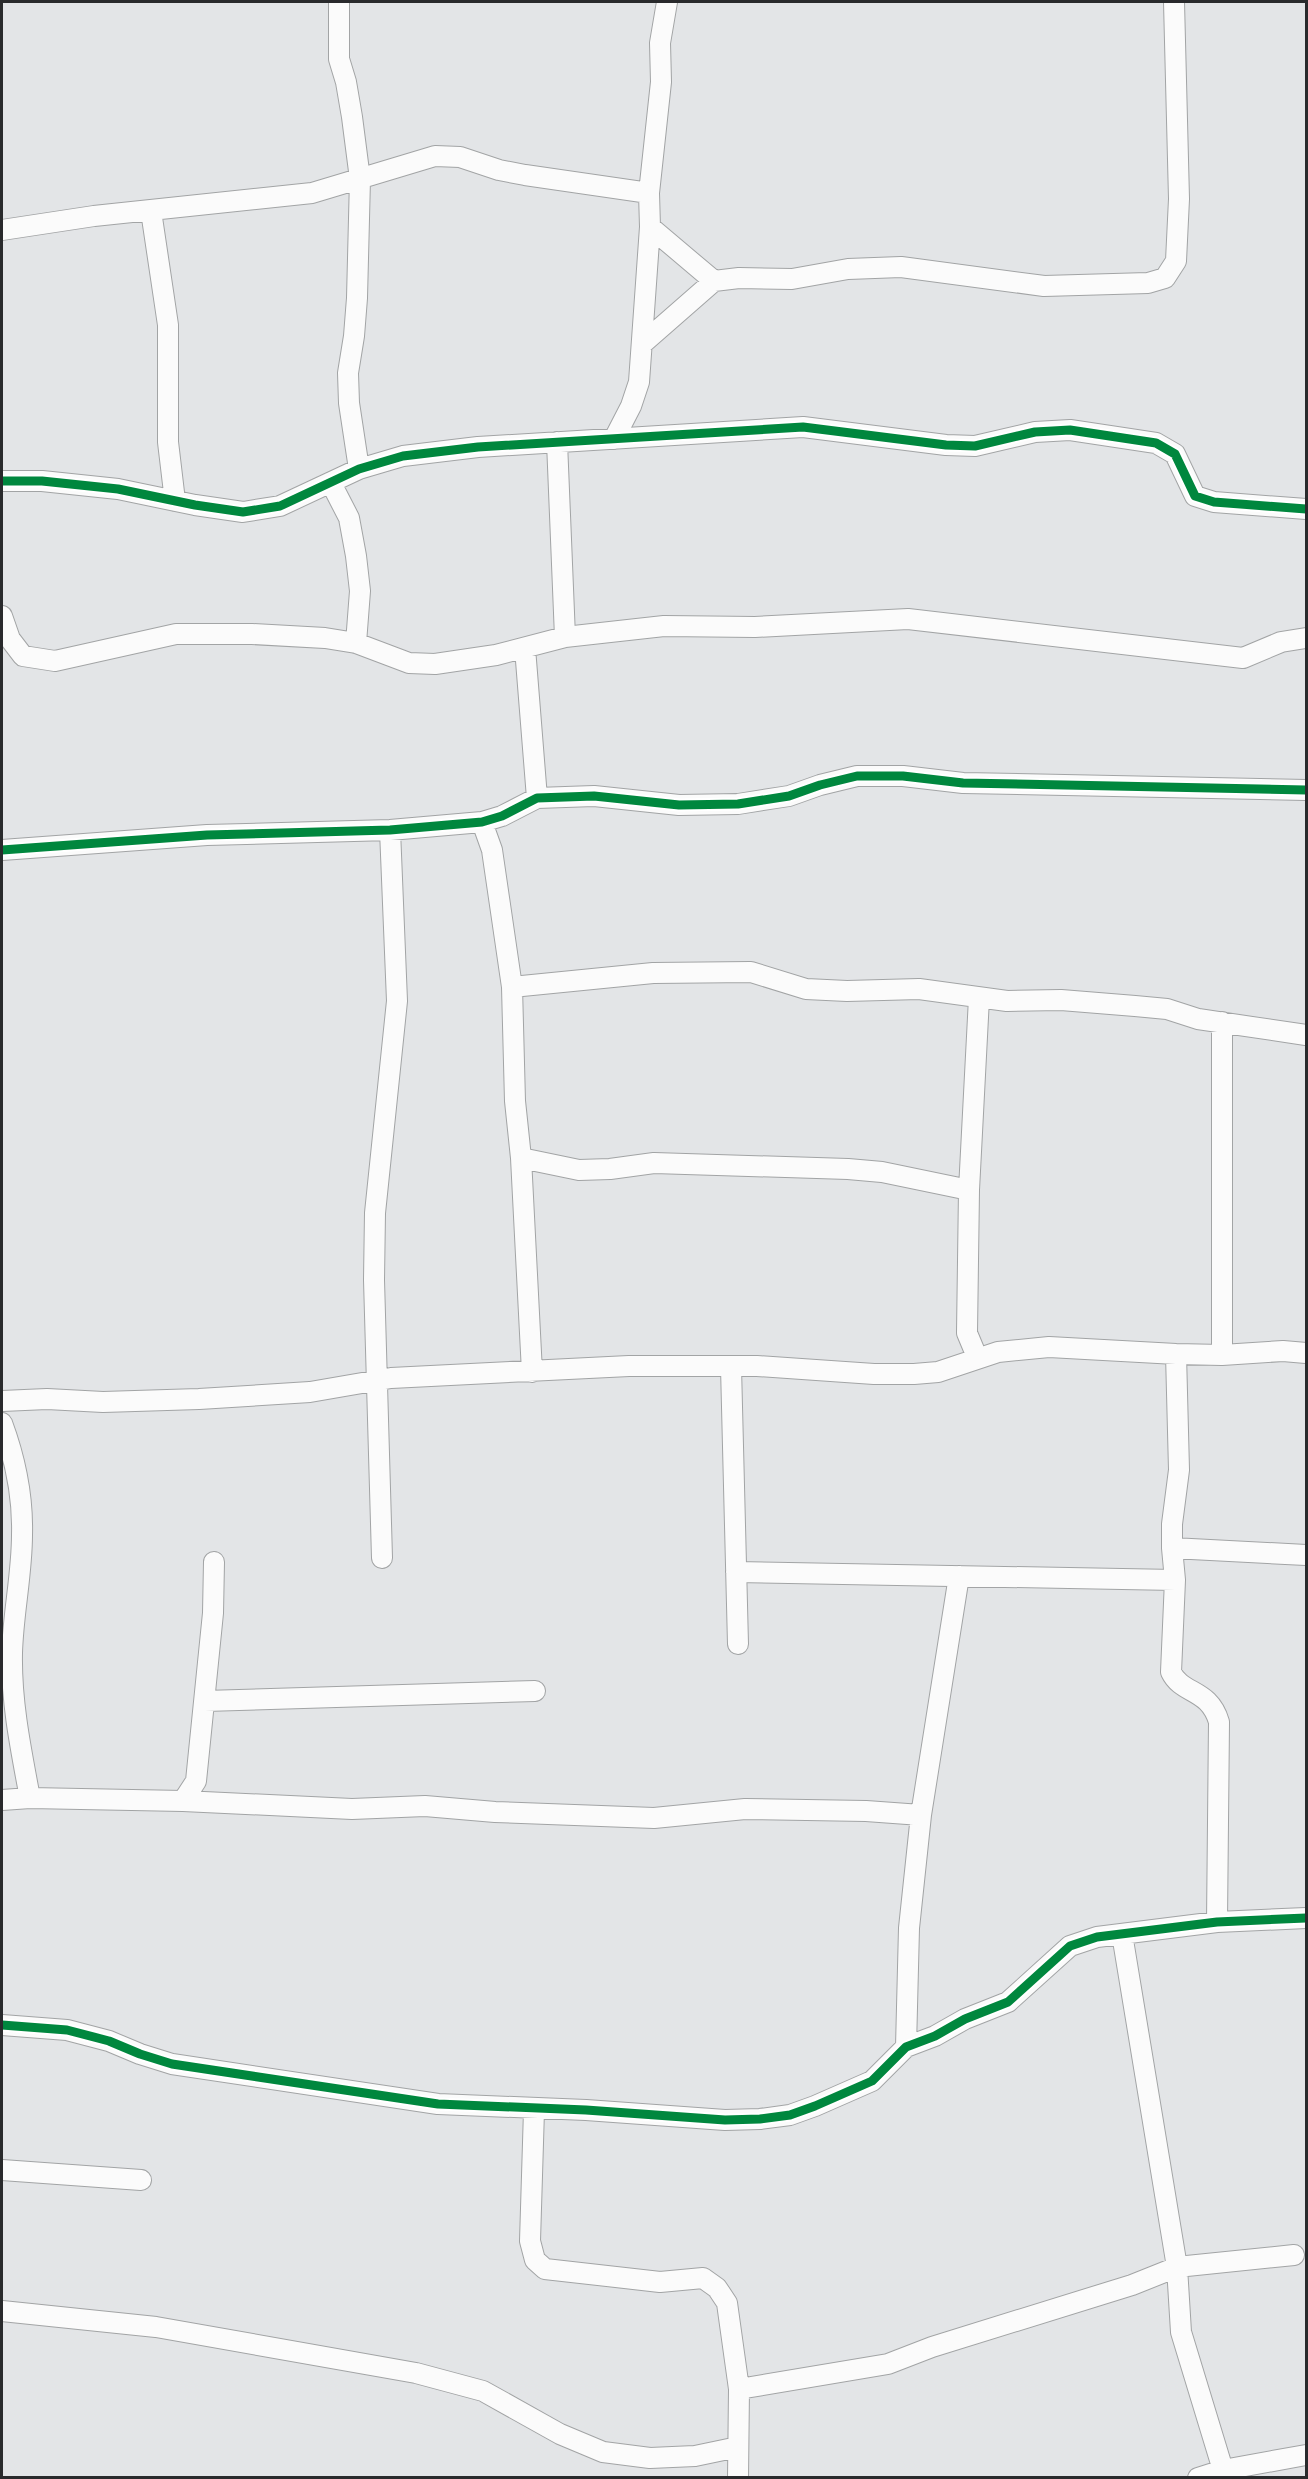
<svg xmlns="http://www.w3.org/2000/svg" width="1308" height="2479" viewBox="0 0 1308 2479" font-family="Rubik,sans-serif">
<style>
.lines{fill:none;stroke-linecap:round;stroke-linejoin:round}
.minor-casing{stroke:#a2a4a5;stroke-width:22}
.minor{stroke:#fbfbfb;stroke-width:20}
.cycleway-casing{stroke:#fff;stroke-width:13}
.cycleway{stroke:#00873e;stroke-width:9}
</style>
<rect width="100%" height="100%" fill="#e3e5e7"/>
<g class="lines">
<!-- minor casing -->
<g class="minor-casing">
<path id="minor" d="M 339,2 L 339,59 L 346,82 L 352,117 L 360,179 L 357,298 L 354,336 L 348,373 L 349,403 L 359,469
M 151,211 L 168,325 L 168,442 L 175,501
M 650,227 L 714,281
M 2,230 L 94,216 L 312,193 L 435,156 L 460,157 L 499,170 L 525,175 L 649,193
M 642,344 L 714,281 L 739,278 L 792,279 L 848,269 L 901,267 L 1044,286 L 1148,283 L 1165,278 L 1176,261 L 1179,199 L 1174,2
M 614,439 L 631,406 L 639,382 L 650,227 L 649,193 L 661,82 L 660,43 L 667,2
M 557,442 L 565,637
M 2,481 L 42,481 L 118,489 L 195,505 L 243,512 L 280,506 L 359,469 L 403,456 L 478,447 L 803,427 L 946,445 L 975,446 L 1035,432 L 1070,430 L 1156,443 L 1175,454 L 1195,496 L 1214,502 L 1306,509
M 331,483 L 349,518 L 356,556 L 360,591 L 356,643
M 2,616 L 10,639 L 23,656 L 55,661 L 176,634 L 252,634 L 325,638 L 356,643 L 409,663 L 435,664 L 496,655 L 565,637 L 664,626 L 755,627 L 908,619 L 1243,658 L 1281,642 L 1306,638
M 525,648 L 537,798
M 482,822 L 492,850 L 512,987 L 515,1101 L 521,1158 L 532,1372
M 2,850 L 207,835 L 390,830 L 482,822 L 502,816 L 537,798 L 594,796 L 679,805 L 738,804 L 789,796 L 820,785 L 857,776 L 903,776 L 963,783 L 1306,790
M 512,987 L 653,973 L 751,972 L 806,989 L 847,991 L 919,989 L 1007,1001 L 1061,1000 L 1135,1006 L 1167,1009 L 1198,1019 L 1306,1035
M 521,1158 L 579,1170 L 610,1169 L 654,1163 L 848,1169 L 882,1172 L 969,1190
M 1176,1354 L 1179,1470 L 1172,1524 L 1172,1548 L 1175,1580 L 1171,1672 C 1182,1695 1209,1688 1219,1722 L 1217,1922
M 1222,1355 L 1222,1022
M 977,1357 L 967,1333 L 969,1190 L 979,998
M 731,1367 L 738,1644
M 2,1401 L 47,1399 L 103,1402 L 199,1399 L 310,1392 L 391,1378 L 629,1366 L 757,1366 L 874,1374 L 914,1374 L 938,1372 L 998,1352 L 1049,1347 L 1176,1354 L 1222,1355 L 1283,1351 L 1306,1353
M 2,1423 C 15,1458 23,1497 22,1535 C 22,1574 13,1614 12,1653 C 11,1702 21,1750 30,1798
M 1172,1548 L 1306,1555
M 382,1558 L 374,1280 L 375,1213 L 397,1001 L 390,830
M 736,1572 L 1175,1580
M 205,1701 L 535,1691
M 2,1800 L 30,1798 L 183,1801 L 352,1809 L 425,1806 L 495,1812 L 654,1818 L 745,1809 L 866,1811 L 921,1815
M 183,1801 L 196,1781 L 213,1613 L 214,1562
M 1122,1934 L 1177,2267 L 1181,2332 L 1223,2470
M 2,2025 L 67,2030 L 109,2041 L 140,2054 L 172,2064 L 438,2104 L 586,2110 L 725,2120 L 760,2119 L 790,2115 L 815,2106 L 872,2081 L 906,2047 L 935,2036 L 965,2019 L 1008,2002 L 1070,1946 L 1097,1937 L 1217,1922 L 1306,1918
M 906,2047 L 909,1928 L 921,1815 L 959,1576
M 534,2110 L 530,2241 L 535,2260 L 545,2269 L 660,2282 L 703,2278 L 717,2288 L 727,2303 L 739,2389 L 738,2478
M 2,2170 L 141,2180
M 2,2311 L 156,2327 L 416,2373 L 483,2391 L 560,2434 L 603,2452 L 650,2458 L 695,2456 L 738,2447
M 739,2389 L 888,2364 L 932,2347 L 1132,2285 L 1177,2267 L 1294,2255
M 1198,2478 L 1223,2470 L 1306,2455"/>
</g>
<!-- minor -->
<use href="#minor" class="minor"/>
<!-- cycleway casing -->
<g class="cycleway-casing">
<path id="cycleway" d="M 2,481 L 42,481 L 118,489 L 195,505 L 243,512 L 280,506 L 359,469 L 403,456 L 478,447 L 803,427 L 946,445 L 975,446 L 1035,432 L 1070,430 L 1156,443 L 1175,454 L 1195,496 L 1214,502 L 1306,509
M 2,850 L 207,835 L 390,830 L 482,822 L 502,816 L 537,798 L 594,796 L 679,805 L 738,804 L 789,796 L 820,785 L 857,776 L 903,776 L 963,783 L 1306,790
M 2,2025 L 67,2030 L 109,2041 L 140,2054 L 172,2064 L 438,2104 L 586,2110 L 725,2120 L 760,2119 L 790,2115 L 815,2106 L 872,2081 L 906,2047 L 935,2036 L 965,2019 L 1008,2002 L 1070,1946 L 1097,1937 L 1217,1922 L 1306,1918"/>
</g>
<!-- cycleway -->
<use href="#cycleway" class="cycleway"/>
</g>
<!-- border -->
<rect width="1308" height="2479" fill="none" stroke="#292a2c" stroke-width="6"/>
</svg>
